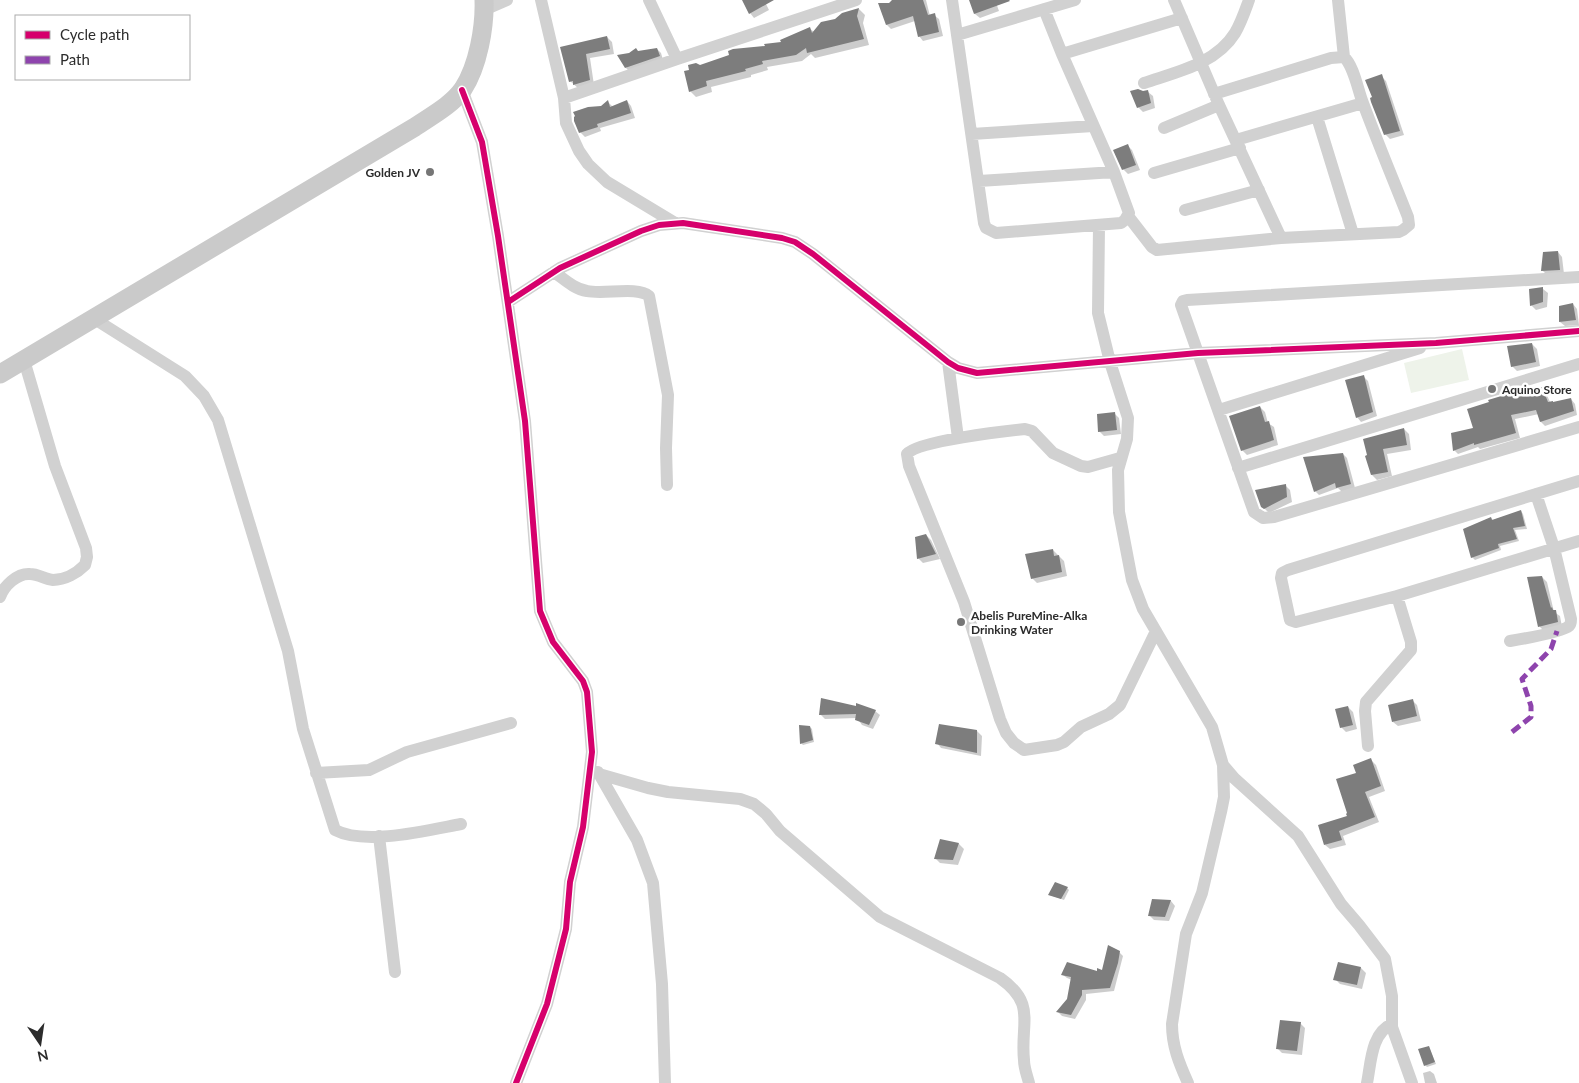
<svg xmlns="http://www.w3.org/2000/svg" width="1579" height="1083" viewBox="0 0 1579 1083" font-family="Lato,sans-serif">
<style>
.green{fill:#eef3ea}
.shadow{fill:#0003}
.building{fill:#7d7d7d}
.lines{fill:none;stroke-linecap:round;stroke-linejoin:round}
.street{stroke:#d1d1d1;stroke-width:12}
.secondary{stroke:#cacaca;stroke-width:19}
.quiet{stroke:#8e44ad;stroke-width:5;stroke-dasharray:10 5;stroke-linecap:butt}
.cycleway-casing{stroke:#fff;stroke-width:9}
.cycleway{stroke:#d6006c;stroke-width:6}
.poi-dot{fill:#767676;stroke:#fff;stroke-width:2}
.labels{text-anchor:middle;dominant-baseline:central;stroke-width:5;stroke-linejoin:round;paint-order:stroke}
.poi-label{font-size:12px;font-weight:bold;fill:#2c2c2c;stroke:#fff;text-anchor:start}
</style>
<rect width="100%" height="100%" fill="#fff"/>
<!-- green -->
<path class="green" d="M 1462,349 L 1469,380 L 1411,393 L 1404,363 Z"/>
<!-- shadow -->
<path class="shadow" d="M 743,0 L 764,0 L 769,10 L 754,18 L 750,13 Z
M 909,0 L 926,0 L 930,16 L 934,15 L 939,19 L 943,36 L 923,41 L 919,36 L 915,21 L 891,29 L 887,25 L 880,4 L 889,5 Z
M 970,0 L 995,0 L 999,11 L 980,18 L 975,14 Z
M 859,9 L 865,15 L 863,23 L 869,45 L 815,58 L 811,54 L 802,61 L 767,67 L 768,70 L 751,75 L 751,77 L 711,87 L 712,92 L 696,97 L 690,91 L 700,67 L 783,43 L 809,28 L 814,32 L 836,20 L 842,14 Z
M 607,37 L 612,42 L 614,54 L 590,58 L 594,85 L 579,89 L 570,81 L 562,48 Z
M 657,49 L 661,53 L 663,60 L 630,72 L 626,68 L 639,52 Z
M 1381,76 L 1386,81 L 1404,135 L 1390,139 L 1385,134 Z
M 1143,92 L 1148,92 L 1153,96 L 1155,108 L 1143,112 L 1138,107 Z
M 627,101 L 631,106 L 635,118 L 600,128 L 601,131 L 585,137 L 580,132 L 601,107 L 608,102 L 613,107 Z
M 1127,145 L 1132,150 L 1140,170 L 1128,174 L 1123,169 Z
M 1558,252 L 1562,257 L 1564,274 L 1547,275 L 1542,270 Z
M 1543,289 L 1548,293 L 1547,307 L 1536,310 L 1531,305 Z
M 1573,304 L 1577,309 L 1579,325 L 1565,326 L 1560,322 Z
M 1532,344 L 1537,349 L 1540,366 L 1517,371 L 1512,366 Z
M 1363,376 L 1368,381 L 1377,416 L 1361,422 L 1357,417 Z
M 1542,389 L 1546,393 L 1550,402 L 1554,403 L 1571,399 L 1575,404 L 1577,415 L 1545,426 L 1541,422 L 1539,414 L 1515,419 L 1520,438 L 1480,449 L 1478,447 L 1458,454 L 1454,450 L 1474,429 L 1490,403 L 1490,401 L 1517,393 L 1521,395 Z
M 1260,407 L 1265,412 L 1268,423 L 1274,427 L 1278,445 L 1247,455 L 1242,450 Z
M 1114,413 L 1119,418 L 1121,434 L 1104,436 L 1099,431 Z
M 1404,429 L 1409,434 L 1411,450 L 1387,454 L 1392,476 L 1377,480 L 1372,475 L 1367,457 Z
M 1343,454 L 1347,458 L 1355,488 L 1342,492 L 1338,488 L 1319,495 L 1315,491 Z
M 1285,485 L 1290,490 L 1292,502 L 1269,513 L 1262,506 Z
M 1521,511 L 1523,514 L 1527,529 L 1515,530 L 1519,541 L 1500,546 L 1501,550 L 1475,560 L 1472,557 L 1491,518 L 1493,520 Z
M 926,535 L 931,540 L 940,559 L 923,563 L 918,558 Z
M 1053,550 L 1064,561 L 1067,576 L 1037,583 L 1032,578 Z
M 1542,577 L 1547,582 L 1554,612 L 1560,616 L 1562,627 L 1544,631 L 1540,627 L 1528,578 Z
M 1412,700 L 1417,705 L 1421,721 L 1398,726 L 1393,722 Z
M 1348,707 L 1353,712 L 1357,729 L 1346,732 L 1341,727 Z
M 875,711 L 880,715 L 873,729 L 862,725 L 857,718 L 825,719 L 820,714 Z
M 810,727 L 812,729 L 814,742 L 803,745 L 801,743 Z
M 977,731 L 982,736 L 981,756 L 941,748 L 937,743 Z
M 1371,760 L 1376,765 L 1385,791 L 1369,797 L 1379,822 L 1343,836 L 1346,845 L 1330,849 L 1325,845 L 1348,817 L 1358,773 Z
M 941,841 L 959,844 L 964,849 L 958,865 L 940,863 L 935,858 Z
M 1067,888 L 1069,890 L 1064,900 L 1050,895 Z
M 1153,900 L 1171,901 L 1175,906 L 1169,921 L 1154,920 L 1149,915 Z
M 1119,952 L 1123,956 L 1114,991 L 1086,994 L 1086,1000 L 1075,1019 L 1062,1016 L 1058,1012 L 1068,999 L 1072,980 L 1067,978 L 1063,975 L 1103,971 Z
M 1339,963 L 1361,968 L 1366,973 L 1362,989 L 1340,984 L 1335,979 Z
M 1300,1023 L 1305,1028 L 1302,1055 L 1282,1053 L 1278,1049 Z
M 1429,1047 L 1436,1064 L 1427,1067 L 1425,1065 Z
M 1430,1071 L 1434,1074 L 1437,1083 L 1425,1083 L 1423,1073 Z"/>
<!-- building -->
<path class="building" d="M 742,0 L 774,0 L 749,14 Z
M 892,0 L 923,0 L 928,15 L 935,13 L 939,32 L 918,37 L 913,16 L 886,25 L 878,3 L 889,3 Z
M 969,0 L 1009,0 L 1010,1 L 974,14 Z
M 859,8 L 857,16 L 864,39 L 807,53 L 806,48 L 796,55 L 762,61 L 763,64 L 745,69 L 746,71 L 706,81 L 707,86 L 689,92 L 684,71 L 689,70 L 688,65 L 696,63 L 700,65 L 729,55 L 728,51 L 733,49 L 765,46 L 764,44 L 781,42 L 780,40 L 810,27 L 812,33 L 821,22 L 835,19 L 842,13 Z
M 607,36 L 610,49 L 586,54 L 590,80 L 573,85 L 573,81 L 569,82 L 560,47 Z
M 636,48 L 638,51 L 657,48 L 660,56 L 625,68 L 617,55 L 629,53 Z
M 1382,74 L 1400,131 L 1384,135 L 1371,102 L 1370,98 L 1372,97 L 1365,80 Z
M 1138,89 L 1143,91 L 1148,90 L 1151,103 L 1137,108 L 1130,91 Z
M 608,100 L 610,107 L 627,100 L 631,113 L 597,124 L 598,127 L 579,133 L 574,121 L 574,117 L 575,116 L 573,112 L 588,107 L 601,106 Z
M 1128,144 L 1136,165 L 1122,170 L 1113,150 Z
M 1558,251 L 1560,270 L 1541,271 L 1543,252 Z
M 1543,287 L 1543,302 L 1530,306 L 1529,289 Z
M 1573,303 L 1576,320 L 1559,322 L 1559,306 Z
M 1532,343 L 1536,362 L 1511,367 L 1507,346 Z
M 1364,375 L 1373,412 L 1356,418 L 1345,380 Z
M 1542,387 L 1548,402 L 1553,401 L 1553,402 L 1571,398 L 1574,411 L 1540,422 L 1536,410 L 1511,415 L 1516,433 L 1474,445 L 1474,443 L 1453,451 L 1451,433 L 1473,428 L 1467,409 L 1489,402 L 1488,400 L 1508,394 L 1508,396 L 1518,392 L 1521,394 Z
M 1260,406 L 1265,422 L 1269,421 L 1274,440 L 1241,451 L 1229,416 Z
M 1115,412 L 1117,430 L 1098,432 L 1097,414 Z
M 1404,428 L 1407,445 L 1383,449 L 1388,472 L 1371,475 L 1365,456 L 1367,455 L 1363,439 Z
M 1343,453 L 1351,484 L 1336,488 L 1335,483 L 1314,492 L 1303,457 Z
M 1286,484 L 1287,497 L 1264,509 L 1261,507 L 1255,490 Z
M 1521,510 L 1525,526 L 1513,528 L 1517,539 L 1498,544 L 1499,548 L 1471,558 L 1463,529 L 1491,517 L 1492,520 Z
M 926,534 L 936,554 L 917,559 L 915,537 Z
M 1053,549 L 1054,556 L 1059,555 L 1062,572 L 1031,579 L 1025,554 Z
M 1542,576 L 1551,608 L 1552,607 L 1553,610 L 1556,610 L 1558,622 L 1538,627 L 1527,577 Z
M 821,698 L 856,706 L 856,703 L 876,710 L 869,725 L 855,720 L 856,714 L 819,715 Z
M 1413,699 L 1417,716 L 1392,722 L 1388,705 Z
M 1348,706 L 1353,725 L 1340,728 L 1335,709 Z
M 939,724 L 977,730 L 977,753 L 935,744 Z
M 799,725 L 810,726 L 813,740 L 800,744 Z
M 1371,758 L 1381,786 L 1365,792 L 1375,817 L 1339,831 L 1342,840 L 1324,845 L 1318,825 L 1347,816 L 1346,814 L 1347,813 L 1336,779 L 1356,773 L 1353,765 Z
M 940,839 L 959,843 L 953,860 L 934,859 Z
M 1055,882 L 1068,887 L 1061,899 L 1048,895 Z
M 1152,899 L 1171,900 L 1165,917 L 1148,916 Z
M 1108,945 L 1120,951 L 1118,963 L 1110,988 L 1082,990 L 1082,995 L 1071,1015 L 1056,1012 L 1067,999 L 1071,977 L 1061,975 L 1067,962 L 1097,971 L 1097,968 L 1102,970 Z
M 1338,962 L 1361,967 L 1357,985 L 1333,980 Z
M 1280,1020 L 1301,1022 L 1297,1051 L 1276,1049 Z
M 1429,1046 L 1435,1062 L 1424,1066 L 1418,1049 Z"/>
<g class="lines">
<!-- street -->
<path class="street" d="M 541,0 L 564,98 L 566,123 L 579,151 L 588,164 L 607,182 L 675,223
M 649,0 L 677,59
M 952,0 L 984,223 L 986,228 L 996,233 L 1121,223 L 1125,220 L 1129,213 L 1114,172 L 1062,54 L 1044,9
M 1174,0 L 1219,105 L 1281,238
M 1338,0 L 1344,57
M 484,10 L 507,0
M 957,35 L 1075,0
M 1062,54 L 1182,18
M 1144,83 C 1176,72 1216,64 1235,33 C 1241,23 1245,11 1249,0
M 462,90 L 482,142 L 498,236 L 525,421 L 540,611 L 553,642 L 583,681 L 587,692 L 592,752 L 583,827 L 570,882 L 566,929 L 547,1004 L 516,1083
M 564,98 L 677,59 L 856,0
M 1317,117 L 1353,234
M 1164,128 L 1219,105
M 972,134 L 1093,126
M 1236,140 L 1363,103
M 1154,173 L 1240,148
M 979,181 L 1114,172
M 1185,210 L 1259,190
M 1128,216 L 1152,247 L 1157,250 L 1281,238 L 1399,232 L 1403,230 L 1409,225 L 1408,217 C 1393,179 1377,141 1363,103 C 1358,91 1354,66 1344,57 L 1331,58 L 1214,94
M 1099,226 L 1098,313 L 1110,362 L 1128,418 L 1127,439 L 1118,470 L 1119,512 L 1132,580 L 1143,609 L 1212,727 L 1223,765 L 1234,778 L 1298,836 L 1341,904 L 1359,925 L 1385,959 L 1392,996 L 1392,1027 L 1412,1083
M 554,272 C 564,279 574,289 587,291 C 603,295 637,286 649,296 L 668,395 L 666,448 L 667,485
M 1579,277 L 1187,300 L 1183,301 L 1181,305 L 1254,512 L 1263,518 L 1274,517 L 1579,427
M 508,302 L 560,268 L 641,231 L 659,225 L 683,223 L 782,238 L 795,242 L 813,254 L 948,362 L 958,368 L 977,373 L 1198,353 L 1436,343 L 1579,331
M 93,318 L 185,376 L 204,396 L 218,420 L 288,651 L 303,729 L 335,830 C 365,846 429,830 461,824
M 948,362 L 958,438
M 1219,410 L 1420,348
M 1120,458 L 1088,467 L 1081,466 L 1053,453 L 1032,431 L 1025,429 C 1006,431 917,441 907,454 L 909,466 L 964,602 L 1000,719 L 1006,733 L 1014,743 L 1024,750 L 1057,745 L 1064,742 L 1081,727 L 1109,714 L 1120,705 L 1156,631
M 1238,468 L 1579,364
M 1579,481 L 1288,570 L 1282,573 L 1281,578 L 1290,620 L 1296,622 L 1397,596 L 1579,541
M 0,597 C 4,586 17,573 30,574 C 38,574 45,579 53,580 C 65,580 77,573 85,565 L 87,557 L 86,548 L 55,466 L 24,360
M 1510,641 C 1522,639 1562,632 1569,626 C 1571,624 1571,622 1571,619 L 1554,548 L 1536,494
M 1368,746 L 1365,711 L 1366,702 L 1411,650 L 1411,642 L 1397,596
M 598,772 L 637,840 L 653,883 L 662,984 L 665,1083
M 316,773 L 369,770 L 407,752 L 511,723
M 599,774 L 648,788 L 668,792 L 740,799 L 754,804 L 766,814 L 780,831 L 880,917 L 1000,978 C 1037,1004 1020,1023 1024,1060 C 1024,1068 1027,1075 1029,1083
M 379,836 L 395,972
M 1188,1083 C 1179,1063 1172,1046 1172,1024 L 1186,934 L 1202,893 L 1221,812 L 1224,797 L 1223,765
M 1367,1083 C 1371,1063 1371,1033 1392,1024"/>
<!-- secondary -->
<path class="secondary" d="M 0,374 L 415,127 C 431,116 452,105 463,89 C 478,66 485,27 484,0"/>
<!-- quiet -->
<path class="quiet" d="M 1512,732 L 1531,717 L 1531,706 L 1522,679 L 1551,649 L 1557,631"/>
<!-- cycleway casing -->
<g class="cycleway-casing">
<path id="cycleway" d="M 462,90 L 482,142 L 498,236 L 525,421 L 540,611 L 553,642 L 583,681 L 587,692 L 592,752 L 583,827 L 570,882 L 566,929 L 547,1004 L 516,1083
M 508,302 L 560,268 L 641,231 L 659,225 L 683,223 L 782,238 L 795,242 L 813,254 L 948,362 L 958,368 L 977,373 L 1198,353 L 1436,343 L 1579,331"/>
</g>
<!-- cycleway -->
<use href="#cycleway" class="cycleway"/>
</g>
<!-- markers -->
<g class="poi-dot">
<circle cx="430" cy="172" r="5"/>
<circle cx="1492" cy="389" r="5"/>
<circle cx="961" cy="622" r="5"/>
</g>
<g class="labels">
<!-- poi labels -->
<g class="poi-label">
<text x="420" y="172" text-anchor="end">Golden JV</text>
<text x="1502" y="389">Aquino Store</text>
<text x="971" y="615">Abelis PureMine-Alka<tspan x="971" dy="14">Drinking Water</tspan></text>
</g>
</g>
<!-- legend -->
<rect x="15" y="15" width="175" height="65" fill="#ffffff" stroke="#ababab"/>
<rect x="25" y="31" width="25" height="8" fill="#d6006c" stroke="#ababab"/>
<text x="60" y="40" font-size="15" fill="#2c2c2c">Cycle path</text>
<rect x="25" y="56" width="25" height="8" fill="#8e44ad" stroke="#ababab"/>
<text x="60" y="65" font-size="15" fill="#2c2c2c">Path</text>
<!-- north arrow -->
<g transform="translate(40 1043) rotate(167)" stroke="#ffffff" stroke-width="4" paint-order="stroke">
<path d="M0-4L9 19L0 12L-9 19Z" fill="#2c2c2c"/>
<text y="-8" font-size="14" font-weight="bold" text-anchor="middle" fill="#2c2c2c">N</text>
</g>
</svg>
